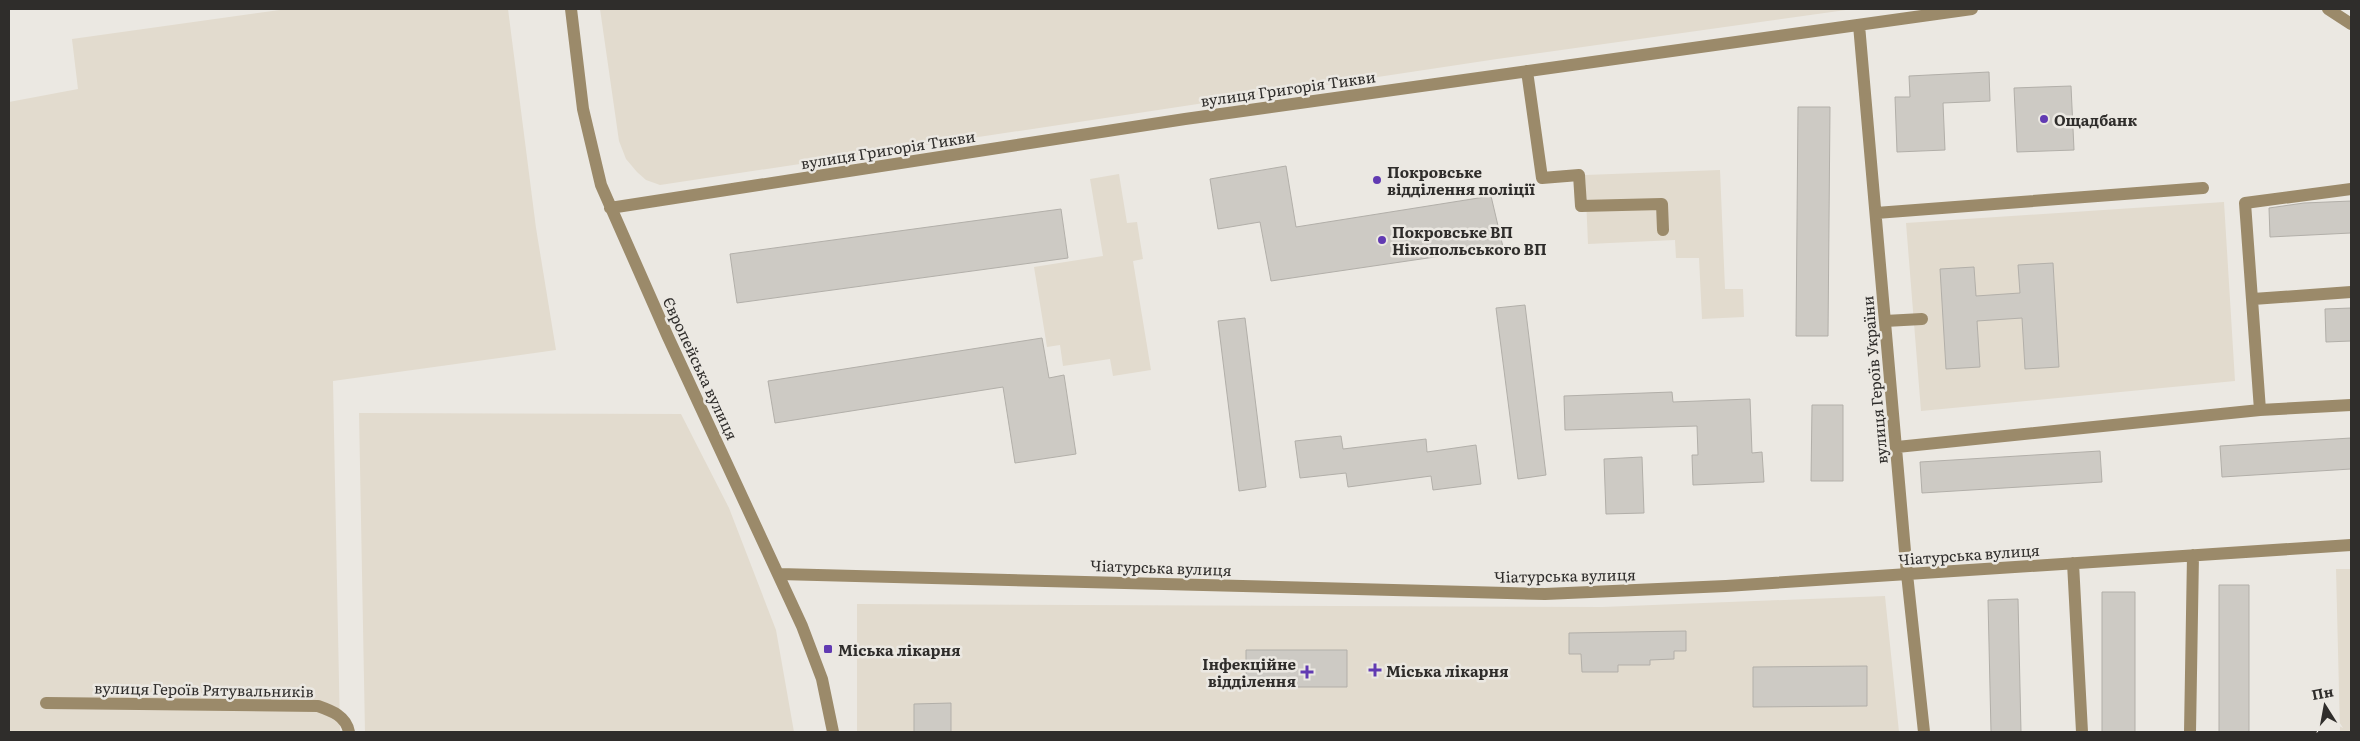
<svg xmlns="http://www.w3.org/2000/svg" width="2360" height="741" viewBox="0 0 2360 741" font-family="Literata,serif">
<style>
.built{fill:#e2dbce}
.building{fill:#cdcac4;stroke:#b2afa9}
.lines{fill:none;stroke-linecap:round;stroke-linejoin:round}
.minor{stroke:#9b8a6a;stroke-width:12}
.poi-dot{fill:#613ab2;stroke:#ebe8e2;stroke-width:2}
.labels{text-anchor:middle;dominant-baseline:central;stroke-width:5;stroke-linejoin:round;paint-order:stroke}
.street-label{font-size:15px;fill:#2f2d2b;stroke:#ebe8e2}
.poi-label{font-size:15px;font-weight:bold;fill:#2f2d2b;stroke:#ebe8e2;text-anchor:start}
</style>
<rect width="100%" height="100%" fill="#ebe8e2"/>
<!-- built -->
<path class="built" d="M 287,9 L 508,9 L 536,228 L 556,350 L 333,381 L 340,732 L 9,732 L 9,102 L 78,89 L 72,39 Z
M 600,9 L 1853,9 L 1497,59 L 660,185 L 646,180 L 637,172 L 626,159 L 619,141 Z
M 1720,170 L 1725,289 L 1743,289 L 1744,317 L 1702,319 L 1699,258 L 1676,258 L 1675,240 L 1588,244 L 1585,175 Z
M 1119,174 L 1127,223 L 1137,222 L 1143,259 L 1133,261 L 1151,370 L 1113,376 L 1110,359 L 1063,366 L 1060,345 L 1047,347 L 1034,267 L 1103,256 L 1090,179 Z
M 2224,202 L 2235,381 L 1921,411 L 1906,223 Z
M 359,413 L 681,414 L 729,508 L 776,630 L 794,732 L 365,732 Z
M 2336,569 L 2351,569 L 2351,732 L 2340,732 Z
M 1885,596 L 1899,732 L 857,732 L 857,604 L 1602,607 Z"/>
<!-- building -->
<path class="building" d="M 1989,72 L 1990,101 L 1943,103 L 1945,150 L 1897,152 L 1895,97 L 1910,97 L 1909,76 Z
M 2071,86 L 2074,150 L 2017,152 L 2014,88 Z
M 1798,107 L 1830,107 L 1828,336 L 1796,336 Z
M 1286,166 L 1296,227 L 1491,196 L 1503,247 L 1271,281 L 1260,222 L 1218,229 L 1210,179 Z
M 2351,201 L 2351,233 L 2270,237 L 2269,208 L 2304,203 Z
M 1061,209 L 1068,258 L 737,303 L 730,254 Z
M 2053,263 L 2059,367 L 2025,369 L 2022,318 L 1977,321 L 1980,367 L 1946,369 L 1940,269 L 1974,267 L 1976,296 L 2020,293 L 2018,265 Z
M 1525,305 L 1546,475 L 1518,479 L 1496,308 Z
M 2351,308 L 2351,341 L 2326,342 L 2325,309 Z
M 1245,318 L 1266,487 L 1239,491 L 1218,321 Z
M 1042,338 L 1049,378 L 1064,375 L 1076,454 L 1015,463 L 1003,387 L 775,423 L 768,381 Z
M 1672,392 L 1673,402 L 1750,399 L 1752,453 L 1762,452 L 1764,482 L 1693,485 L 1692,455 L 1698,455 L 1697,426 L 1565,430 L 1564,396 Z
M 1812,405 L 1843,405 L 1843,481 L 1811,481 Z
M 1341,436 L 1343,449 L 1426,439 L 1427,452 L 1476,445 L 1481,484 L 1433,490 L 1431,476 L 1348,487 L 1346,473 L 1300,478 L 1295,441 Z
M 2351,438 L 2351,469 L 2222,477 L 2220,446 Z
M 2100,451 L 2102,482 L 1922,493 L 1920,462 Z
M 1642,457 L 1644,513 L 1606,514 L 1604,459 Z
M 2219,585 L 2249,585 L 2249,732 L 2219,732 Z
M 2102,592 L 2135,592 L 2135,732 L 2102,732 Z
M 2018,599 L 2021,732 L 1991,732 L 1988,600 Z
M 1686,631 L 1686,651 L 1674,651 L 1674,659 L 1650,660 L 1650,665 L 1618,665 L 1618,672 L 1582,672 L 1581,654 L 1569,654 L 1569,633 Z
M 1246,650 L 1347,650 L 1347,687 L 1246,687 Z
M 1867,666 L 1867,706 L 1753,707 L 1753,667 Z
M 951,703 L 951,732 L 914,732 L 914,704 Z"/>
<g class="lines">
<!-- minor -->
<path class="minor" d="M 571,9 L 583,109 L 601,185 L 668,337 L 802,626 L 822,679 L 833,732
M 2328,9 L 2351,24
M 1859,25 L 1907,574 L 1924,732
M 1527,71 L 1542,178 L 1579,175 L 1581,206 L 1662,204 L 1663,230
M 610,208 L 1185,119 L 1972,9
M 1876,213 L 2203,188
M 2253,299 L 2351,292
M 1885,321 L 1922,319
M 2260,410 L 2351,405
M 1897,447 L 2260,410 L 2245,203 L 2351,189
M 2073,563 L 2082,732
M 779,574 L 1545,594 L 1726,586 L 2351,545
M 46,703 L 318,706 C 332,711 346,716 349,732
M 2190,732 L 2193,555"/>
</g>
<!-- markers -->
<g class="poi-dot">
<circle cx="2044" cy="119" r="5"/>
<circle cx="1377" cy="180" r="5"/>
<circle cx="1382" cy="240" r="5"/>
<rect x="823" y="644" width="10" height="10" rx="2.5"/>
<path d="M1372.5 662.5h5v5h5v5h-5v5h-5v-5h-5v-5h5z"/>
<path d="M1304.5 664.5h5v5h5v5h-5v5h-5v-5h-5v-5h5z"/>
</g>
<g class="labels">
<!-- street labels -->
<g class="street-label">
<text transform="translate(1288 88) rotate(-8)">вулиця Григорія Тикви</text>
<text transform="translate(888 149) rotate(-9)">вулиця Григорія Тикви</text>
<text transform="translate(701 368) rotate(65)">Європейська вулиця</text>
<text transform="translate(1874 380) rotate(-95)">вулиця Героїв України</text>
<text transform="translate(1969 554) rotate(-4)">Чіатурська вулиця</text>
<text transform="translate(1161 567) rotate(2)">Чіатурська вулиця</text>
<text transform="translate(1565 575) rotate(-1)">Чіатурська вулиця</text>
<text transform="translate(204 689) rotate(1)">вулиця Героїв Рятувальників</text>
</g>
<!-- poi labels -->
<g class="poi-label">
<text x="2054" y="119">Ощадбанк</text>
<text x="1387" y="171">Покровське<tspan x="1387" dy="17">відділення поліції</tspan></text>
<text x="1392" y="231">Покровське ВП<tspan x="1392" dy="17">Нікопольського ВП</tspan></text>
<text x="838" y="649">Міська лікарня</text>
<text x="1296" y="663" text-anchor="end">Інфекційне<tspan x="1296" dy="17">відділення</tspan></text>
<text x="1386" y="670">Мiська лiкарня</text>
</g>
</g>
<!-- border -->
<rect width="2360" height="741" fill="none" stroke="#2f2d2b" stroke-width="20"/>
<!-- north arrow -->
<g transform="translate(2325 706) rotate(349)" stroke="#ebe8e2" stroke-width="4" paint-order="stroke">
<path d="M0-4L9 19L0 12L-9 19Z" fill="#2f2d2b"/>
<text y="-8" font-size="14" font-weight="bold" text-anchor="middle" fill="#2f2d2b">Пн</text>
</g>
</svg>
